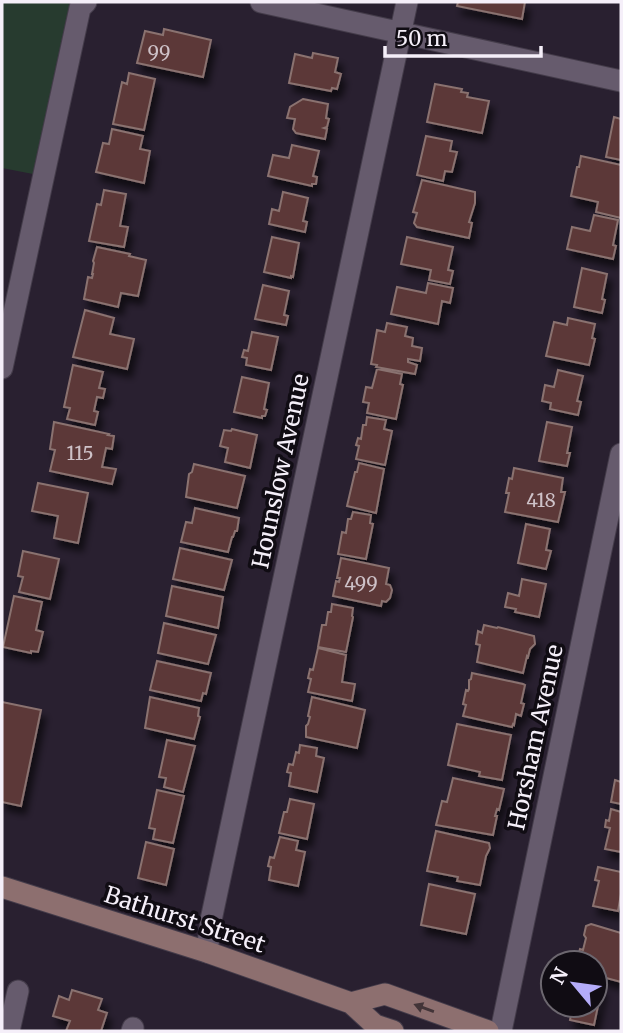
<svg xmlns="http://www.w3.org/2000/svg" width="623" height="1033" viewBox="0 0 623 1033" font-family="Merriweather,serif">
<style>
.green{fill:#273b2f}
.building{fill:#5b3937;stroke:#8a7270;stroke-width:2;filter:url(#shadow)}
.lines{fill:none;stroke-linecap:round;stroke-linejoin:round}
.street-casing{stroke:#443c4a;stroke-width:23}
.secondary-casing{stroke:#443c4a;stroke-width:23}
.street{stroke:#665b6d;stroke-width:21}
.secondary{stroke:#8d6f6f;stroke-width:21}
.oneway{fill:#423438}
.labels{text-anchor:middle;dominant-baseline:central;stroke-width:7;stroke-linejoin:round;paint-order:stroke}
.number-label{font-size:19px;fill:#cec2c8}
.street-label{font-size:23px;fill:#f5eff9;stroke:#100c13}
</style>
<defs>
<filter id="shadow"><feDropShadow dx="4.5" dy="8" stdDeviation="3.5" flood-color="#0009"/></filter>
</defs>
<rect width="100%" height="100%" fill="#292030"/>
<!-- green -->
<path class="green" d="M 2,2 L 74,2 L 33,174 L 2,168 Z"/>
<!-- building -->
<path class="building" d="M 458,2 L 525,2 L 522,19 L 457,6 Z
M 164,29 L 211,40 L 203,77 L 137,63 L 145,31 L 163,35 Z
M 313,53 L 338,58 L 335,72 L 341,74 L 337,89 L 332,88 L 331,91 L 289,83 L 295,54 L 312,58 Z
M 129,73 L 155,79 L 144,130 L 113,124 L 122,82 L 127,84 Z
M 435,84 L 462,89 L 461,92 L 468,93 L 467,97 L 489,101 L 482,133 L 427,122 Z
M 303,99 L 328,104 L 326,118 L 329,119 L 327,127 L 324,128 L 327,129 L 325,139 L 296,133 L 293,129 L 295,119 L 287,118 L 290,107 Z
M 614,117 L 621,119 L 621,160 L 606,157 Z
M 112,129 L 143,136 L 140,149 L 150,151 L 144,183 L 96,172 L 103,143 L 109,144 Z
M 426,136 L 452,141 L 450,151 L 457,152 L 452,172 L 445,171 L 443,181 L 417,175 Z
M 292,145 L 319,151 L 313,176 L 317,177 L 316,184 L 312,184 L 312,186 L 268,176 L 273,155 L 289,158 Z
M 581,156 L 621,165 L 621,218 L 596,212 L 598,202 L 571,196 L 577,167 L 579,167 Z
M 422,180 L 475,192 L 475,203 L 469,222 L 472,223 L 469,238 L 417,227 L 414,223 L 417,213 L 413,212 Z
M 104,190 L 126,194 L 120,226 L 128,227 L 124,247 L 89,241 L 97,204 L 101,205 Z
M 283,192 L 308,198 L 303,221 L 307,222 L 305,232 L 269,224 L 272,209 L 279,211 Z
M 594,215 L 618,220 L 613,245 L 616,246 L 613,259 L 567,249 L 572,227 L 590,231 Z
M 272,237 L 299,243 L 293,277 L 291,276 L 291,278 L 264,272 Z
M 407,237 L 453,247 L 448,270 L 453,271 L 450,284 L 429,280 L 431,270 L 401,264 Z
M 97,247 L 130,254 L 129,256 L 146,260 L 138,296 L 121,293 L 118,307 L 84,299 L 88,277 L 92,278 L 93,274 L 92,274 L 94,263 L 93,261 Z
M 582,268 L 607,274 L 602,299 L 605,300 L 602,313 L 574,307 Z
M 428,283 L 453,288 L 450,303 L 442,301 L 438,324 L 391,314 L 397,287 L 426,293 Z
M 263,285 L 289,291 L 284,315 L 288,316 L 286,325 L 255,319 Z
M 85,310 L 114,318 L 110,334 L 134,339 L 127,369 L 73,357 Z
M 568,318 L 595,324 L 592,338 L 595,339 L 589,365 L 546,356 L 554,322 L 567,325 Z
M 387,323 L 407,327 L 405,336 L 413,338 L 412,346 L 422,348 L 420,361 L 408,359 L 408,362 L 417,365 L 415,374 L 376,367 L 377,365 L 371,364 L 377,330 L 385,332 Z
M 252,332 L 278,337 L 271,370 L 246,365 L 247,358 L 242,357 L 244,350 L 248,351 Z
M 73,365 L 103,372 L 99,388 L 105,389 L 103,398 L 97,397 L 94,411 L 98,412 L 95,425 L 67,419 L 70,408 L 64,407 Z
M 377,369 L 402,374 L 400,384 L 403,385 L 396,419 L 367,413 L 369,403 L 363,402 L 366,387 L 372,388 Z
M 558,370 L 583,376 L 577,401 L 581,402 L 578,415 L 550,409 L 551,403 L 542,401 L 545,385 L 554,387 Z
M 242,377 L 269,383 L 264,409 L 267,410 L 265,416 L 262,416 L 262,418 L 234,412 Z
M 367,417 L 386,420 L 384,429 L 392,431 L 385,465 L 356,459 L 359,446 L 356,445 L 358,438 L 361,439 L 363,425 L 366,425 Z
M 54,422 L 109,434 L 108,435 L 114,436 L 112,449 L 106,448 L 102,467 L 116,469 L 112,484 L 50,471 L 55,450 L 50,449 Z
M 547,422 L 572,427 L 567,453 L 570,453 L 567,466 L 539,461 Z
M 232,429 L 257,435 L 250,468 L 225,462 L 228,448 L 220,446 L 224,430 L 231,431 Z
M 359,463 L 384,469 L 376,513 L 347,506 L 355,472 L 357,472 Z
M 194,464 L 245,476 L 237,508 L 186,497 L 189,474 L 192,472 Z
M 514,468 L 563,478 L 561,492 L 565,492 L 558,522 L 505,512 L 509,493 L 506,493 L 509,478 L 512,479 Z
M 38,483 L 88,493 L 78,543 L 54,538 L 58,516 L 32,511 Z
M 195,508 L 239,518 L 237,531 L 235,531 L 233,537 L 232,537 L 228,552 L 181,542 L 186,522 L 192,523 Z
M 353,512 L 371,515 L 370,523 L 373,524 L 366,559 L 338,554 L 342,532 L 346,533 L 348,519 L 351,519 Z
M 526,524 L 550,529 L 546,550 L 551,551 L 546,569 L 518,563 Z
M 180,548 L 232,560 L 224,590 L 173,579 Z
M 23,551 L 59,559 L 50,599 L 19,592 L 23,577 L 18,576 Z
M 341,558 L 389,568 L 386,584 L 390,585 L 392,590 L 390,598 L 386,602 L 382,601 L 381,606 L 333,596 L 336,581 L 339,582 L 340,578 L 337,578 Z
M 522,579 L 546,584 L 539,617 L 515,612 L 516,609 L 505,607 L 508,593 L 519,596 Z
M 172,586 L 223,597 L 218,628 L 166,616 Z
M 14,596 L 42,602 L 36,630 L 43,632 L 38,652 L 31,651 L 31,653 L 3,647 Z
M 332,604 L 353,608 L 352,616 L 353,617 L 346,652 L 318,647 L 322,625 L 326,625 L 328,612 L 331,612 Z
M 164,623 L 216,635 L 208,664 L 158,653 Z
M 484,625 L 497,628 L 498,627 L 534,636 L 535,644 L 530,649 L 528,657 L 527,656 L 523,673 L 477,662 L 480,645 L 476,644 L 478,631 L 482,633 Z
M 318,648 L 346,655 L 342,682 L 355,684 L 352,701 L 308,692 L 311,679 L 308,678 L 310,669 L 313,670 Z
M 157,661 L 211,673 L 206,694 L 203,693 L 201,701 L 150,690 Z
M 472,673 L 523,684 L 525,685 L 521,703 L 524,704 L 521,716 L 516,714 L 514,725 L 513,724 L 512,727 L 463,716 L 466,705 L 463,704 L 466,690 L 468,691 L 469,689 L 469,680 L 471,679 Z
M 150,697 L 199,708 L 198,716 L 200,717 L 194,739 L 145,728 Z
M 312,697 L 365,710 L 357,748 L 306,737 L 306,726 L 308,724 L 310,717 L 308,716 Z
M 2,702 L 41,710 L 21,806 L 2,802 Z
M 457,724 L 511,735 L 502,780 L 479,776 L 480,772 L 448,765 Z
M 167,740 L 195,746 L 183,792 L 164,787 L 166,778 L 159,777 Z
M 300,745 L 317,748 L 316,756 L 324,758 L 317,792 L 289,786 L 291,773 L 287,772 L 289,764 L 293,765 L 296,752 L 299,753 Z
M 453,778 L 504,789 L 499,810 L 497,809 L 495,816 L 497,816 L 493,835 L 436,825 L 442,801 L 447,802 Z
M 615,780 L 621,782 L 621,804 L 611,802 Z
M 157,790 L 184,796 L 173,843 L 153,839 L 155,829 L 149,828 Z
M 290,799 L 314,804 L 307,839 L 279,833 L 284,812 L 287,812 Z
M 611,809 L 621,812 L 621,852 L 605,849 L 610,828 L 605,827 L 606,820 L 609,821 Z
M 436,831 L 489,843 L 490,848 L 486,856 L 480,885 L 457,881 L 458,877 L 427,871 Z
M 280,837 L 298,841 L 296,850 L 305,852 L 298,886 L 269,880 L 271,867 L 268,866 L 270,857 L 274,858 Z
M 146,842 L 174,849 L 166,885 L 138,878 Z
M 598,867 L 621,872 L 621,894 L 618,911 L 593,906 L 599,881 L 595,880 Z
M 429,884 L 475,894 L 466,934 L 421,925 Z
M 591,924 L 621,933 L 621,982 L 595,975 L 595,963 L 576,963 L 580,949 L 583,950 L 586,938 L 584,935 L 586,926 Z
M 595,985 L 602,987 L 594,1025 L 570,1020 L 573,1005 L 595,1005 Z
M 72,990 L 102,999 L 98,1010 L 107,1013 L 101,1031 L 66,1031 L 70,1021 L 53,1016 L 59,996 L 69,1000 Z"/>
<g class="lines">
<!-- street casing -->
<g class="street-casing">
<path id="street" d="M 261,2 L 621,81
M 2,368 L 80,8 L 86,2
M 207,952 L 211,920 L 407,2
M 9,1031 L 18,991
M 132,1031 L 133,1028
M 501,1031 L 621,454"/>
</g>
<!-- secondary casing -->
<g class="secondary-casing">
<path id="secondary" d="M 2,887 L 207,952 L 351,1003 L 375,1025 L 393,1031
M 351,1003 L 385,994 L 488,1031"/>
</g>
<!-- street -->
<use href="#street" class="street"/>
<!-- secondary -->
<use href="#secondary" class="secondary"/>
</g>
<!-- one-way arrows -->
<defs><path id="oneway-solid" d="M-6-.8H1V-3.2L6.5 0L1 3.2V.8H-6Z" transform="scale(1.75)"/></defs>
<use class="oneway" href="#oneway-solid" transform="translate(424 1008) rotate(-160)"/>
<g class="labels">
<!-- number labels -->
<g class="number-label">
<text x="159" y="52">99</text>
<text x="80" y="453">115</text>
<text x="541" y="500">418</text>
<text x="361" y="583">499</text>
</g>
<!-- street labels -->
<g class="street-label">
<text transform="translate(280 471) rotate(-78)">Hounslow Avenue</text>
<text transform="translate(535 737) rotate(-78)">Horsham Avenue</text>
<text transform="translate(185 919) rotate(18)">Bathurst Street</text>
</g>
</g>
<!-- border -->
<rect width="623" height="1033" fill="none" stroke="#f5eff9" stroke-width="7"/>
<!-- north arrow -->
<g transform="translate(574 984) rotate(299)"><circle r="33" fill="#100c13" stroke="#6c676f" stroke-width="2"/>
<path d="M0-5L12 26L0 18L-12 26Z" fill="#b4acf9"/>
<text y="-10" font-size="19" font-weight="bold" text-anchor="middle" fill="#f5eff9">N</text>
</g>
<!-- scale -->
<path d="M385 46v10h156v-10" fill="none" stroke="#f5eff9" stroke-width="3.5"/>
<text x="396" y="46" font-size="21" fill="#f5eff9" stroke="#100c13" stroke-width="5" paint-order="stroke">50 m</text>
</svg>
